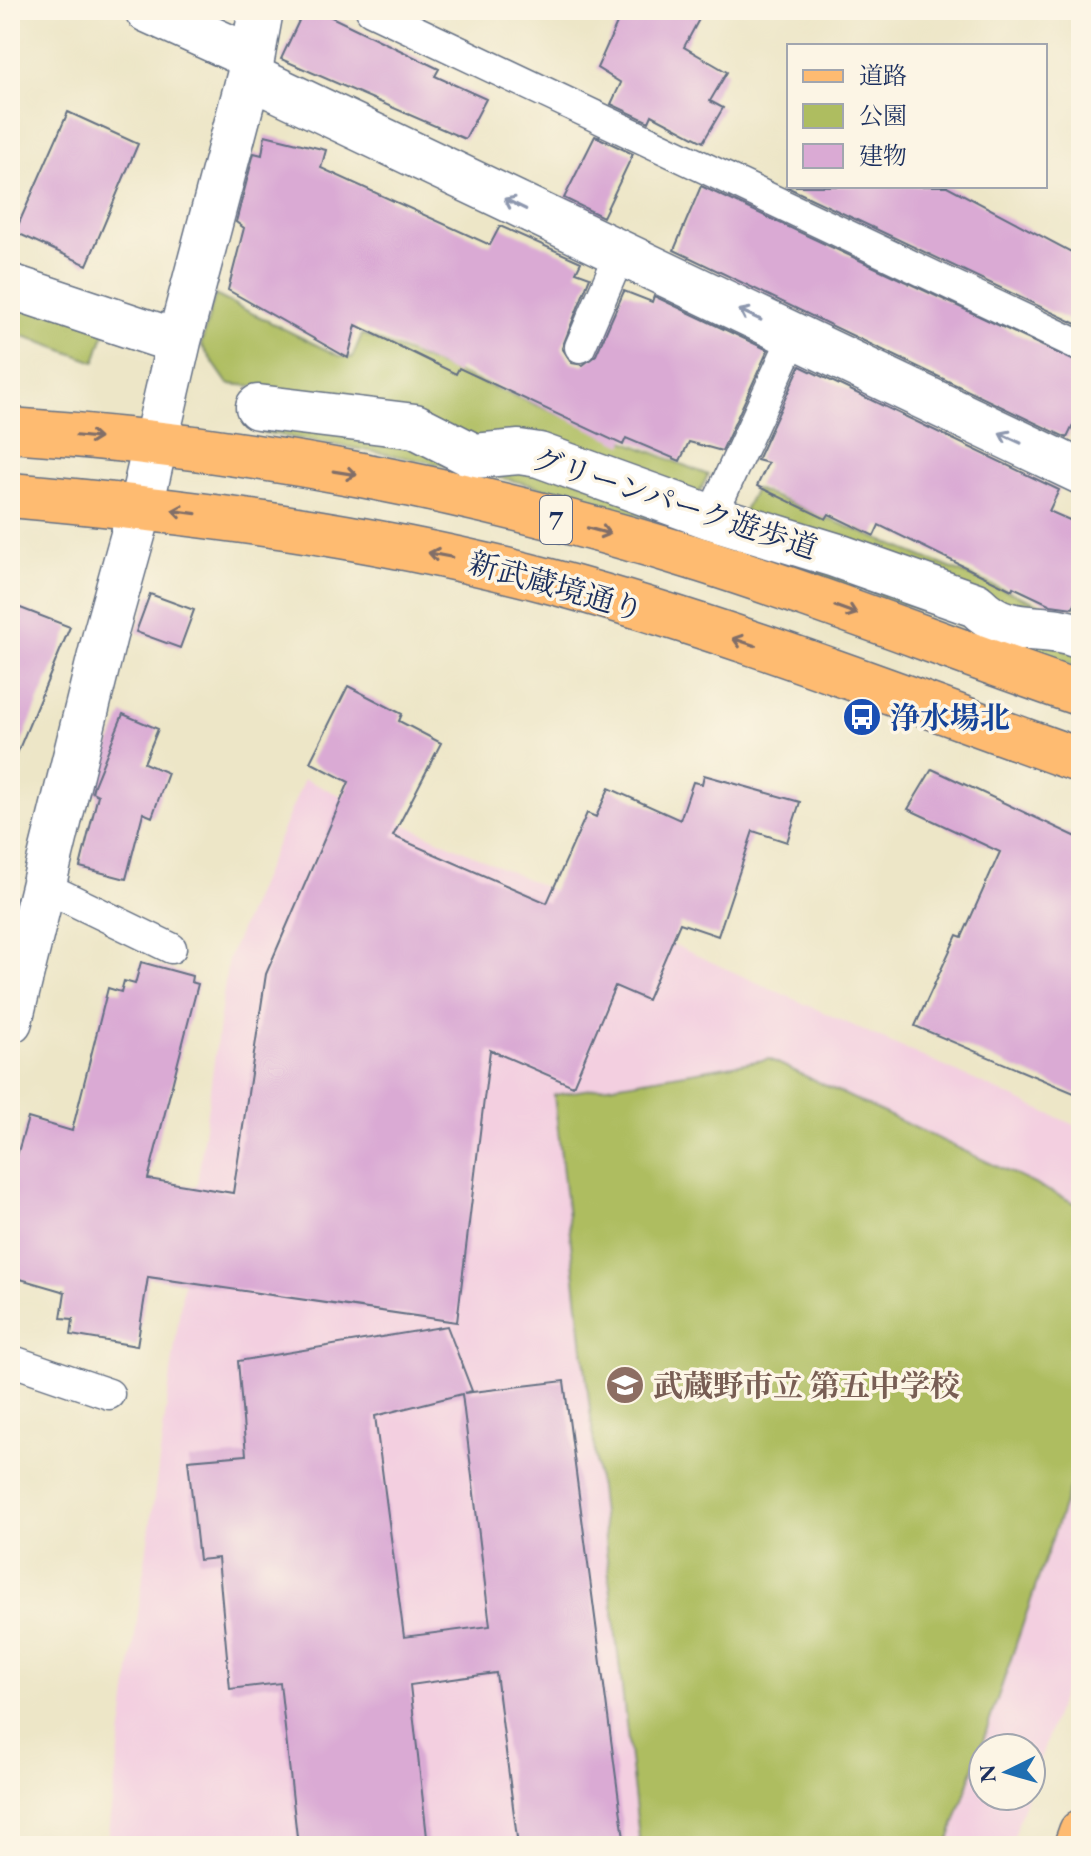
<svg xmlns="http://www.w3.org/2000/svg" width="1091" height="1856" viewBox="0 0 1091 1856" font-family="'EB Garamond','Noto Serif JP',serif">
<style>
.built{fill:#f3cfe0}
.green{fill:#aebd60;stroke:#64765f;stroke-width:2}
.building{fill:#daaad4;fill-rule:evenodd}
.lines{fill:none;stroke-linecap:round;stroke-linejoin:round}
.service-casing{stroke:#646f83;stroke-width:33}
.pedestrian-casing{stroke:#646f83;stroke-width:47}
.minor-casing{stroke:#646f83;stroke-width:47}
.primary-casing{stroke:#646f83;stroke-width:47}
.service{stroke:#fff;stroke-width:30}
.pedestrian{stroke:#fff;stroke-width:44}
.minor{stroke:#fff;stroke-width:44}
.primary{stroke:#febb71;stroke-width:44}
.oneway{stroke:#8d97ae}
.oneway2{stroke:#816e67}
.labels{text-anchor:middle;dominant-baseline:central;stroke-width:7;stroke-linejoin:round;paint-order:stroke}
.shield{fill:#fcf5e5;stroke:#5e6a86;stroke-width:2}
.shield-label{font-size:28px;font-weight:bold;fill:#1b2f5e}
.street-label{font-size:30px;fill:#1b2f5e;stroke:#fcf5e5}
.transit-label{font-size:30px;font-weight:bold;fill:#164399;stroke:#fcf5e5;text-anchor:start}
.education-label{font-size:30px;font-weight:bold;fill:#785e54;stroke:#fcf5e5;text-anchor:start}
</style>
<rect width="100%" height="100%" fill="#fcf5e5"/>
<filter id="ink" filterUnits="userSpaceOnUse"><feTurbulence type="fractalNoise" baseFrequency=".0125" numOctaves="2"/><feDisplacementMap in="SourceGraphic" scale="16" xChannelSelector="R" yChannelSelector="G"/><feConvolveMatrix kernelMatrix="1 2 1 2 8 2 1 2 1" color-interpolation-filters="sRGB"/></filter>
<filter id="wash" filterUnits="userSpaceOnUse"><feTurbulence type="fractalNoise" baseFrequency=".006" numOctaves="4" result="noise"/><feDisplacementMap in="SourceGraphic" scale="32" xChannelSelector="R" yChannelSelector="G"/><feGaussianBlur stdDeviation="1.8" result="paint"/><feColorMatrix in="noise" values="0 0 0 0 0 0 0 0 0 0 0 0 0 0 0 0 0 1.4 0 .05"/><feComposite in="paint" operator="in"/></filter>
<g filter="url(#wash)">
<rect width="100%" height="100%" fill="#ede6c7"/>
<!-- built -->
<path class="built" d="M 304,779 L 1081,1128 L 1081,1641 L 1031,1785 L 1031,1748 L 983,1748 L 983,1796 L 1027,1796 L 1010,1846 L 106,1846 L 228,959 Z"/>
<!-- green -->
<path class="green" d="M 10,265 L 115,301 L 95,362 L 10,331 Z
M 215,295 L 339,356 L 352,358 L 362,334 L 708,475 L 695,501 L 265,387 L 228,384 L 201,345 Z
M 258,413 L 515,460 L 1081,644 L 1081,668 C 898,603 715,533 527,484 C 439,462 349,447 259,432 Z
M 755,489 L 1071,617 L 1081,628 L 740,518 Z
M 769,1059 L 1081,1206 L 1081,1454 L 947,1846 L 640,1846 L 554,1095 Z"/>
<g id="blocks">
<!-- building -->
<path class="building" d="M 304,10 L 317,10 L 439,69 L 435,76 L 486,99 L 465,139 L 281,59 Z
M 623,10 L 704,10 L 684,47 L 727,72 L 710,101 L 723,108 L 703,142 L 652,115 L 649,122 L 611,104 L 621,83 L 597,68 Z
M 68,112 L 138,144 L 87,265 L 15,232 Z
M 265,135 L 326,150 L 321,168 L 490,245 L 500,226 L 581,262 L 576,272 L 590,277 L 562,348 L 572,363 L 583,365 L 596,355 L 624,291 L 652,302 L 654,296 L 768,350 L 722,451 L 689,442 L 680,461 L 626,438 L 623,445 L 459,368 L 456,374 L 356,325 L 348,358 L 228,290 L 244,228 L 236,222 L 254,153 L 262,155 Z
M 595,136 L 633,154 L 603,217 L 564,198 Z
M 701,186 L 1081,364 L 1081,409 L 1067,438 L 674,250 Z
M 785,186 L 947,186 L 1081,257 L 1081,326 Z
M 800,366 L 1059,490 L 1049,511 L 1081,525 L 1081,591 L 1073,608 L 1051,605 L 1013,587 L 1012,590 L 879,525 L 874,536 L 829,514 L 826,519 L 757,486 L 768,463 L 757,460 Z
M 150,594 L 194,610 L 180,648 L 136,632 Z
M 10,604 L 70,627 L 11,768 L 10,768 Z
M 348,686 L 402,714 L 399,721 L 441,743 L 393,836 L 547,903 L 587,813 L 596,817 L 609,788 L 680,820 L 693,782 L 702,784 L 704,775 L 800,802 L 787,842 L 753,831 L 718,936 L 680,923 L 647,1000 L 615,986 L 573,1086 L 490,1050 L 457,1322 L 148,1277 L 137,1346 L 71,1335 L 73,1319 L 61,1318 L 65,1292 L 10,1276 L 10,1179 L 28,1118 L 72,1131 L 108,988 L 121,992 L 124,981 L 135,984 L 141,962 L 192,976 L 191,982 L 198,984 L 148,1179 L 233,1193 L 266,974 L 349,782 L 310,762 Z
M 123,714 L 158,729 L 144,763 L 168,773 L 152,817 L 143,813 L 126,879 L 80,867 L 98,795 L 92,792 L 94,785 Z
M 932,769 L 1081,839 L 1081,1096 L 915,1026 L 957,935 L 962,937 L 1000,852 L 908,809 Z
M 447,1326 L 472,1391 L 464,1393 L 564,1381 L 625,1846 L 518,1846 L 496,1673 L 410,1685 L 428,1846 L 298,1846 L 280,1683 L 230,1689 L 218,1558 L 199,1560 L 188,1460 L 246,1455 L 238,1361 ZM 462,1394 L 490,1626 L 404,1637 L 375,1416 Z"/>
</g>
</g>
<g filter="url(#ink)">
<use href="#blocks" fill-opacity="0" stroke="#646f83" stroke-width="2"/>
<g class="lines">
<!-- service casing -->
<g class="service-casing">
<path id="service" d="M 371,10 L 1081,346
M 580,347 L 620,254
M 711,517 L 794,336
M 43,886 L 171,948
M 10,1360 L 109,1394"/>
</g>
<!-- pedestrian casing -->
<g class="pedestrian-casing">
<path id="pedestrian" d="M 10,286 L 157,335
M 258,407 L 415,426 L 474,456 L 519,452 L 539,455 L 711,517 L 835,555 L 976,605 C 1009,639 1041,621 1081,637"/>
</g>
<!-- minor casing -->
<g class="minor-casing">
<path id="minor" d="M 147,10 L 251,57
M 249,76 L 1081,472
M 10,1021 L 105,635 L 141,506 L 179,341 L 249,76 L 261,10"/>
</g>
<!-- primary casing -->
<g class="primary-casing">
<path id="primary" d="M 10,430 C 244,445 481,491 704,561 C 831,601 955,651 1081,694
M 10,495 C 193,511 376,535 553,582 C 732,630 907,699 1081,761
M 1076,1846 L 1081,1832"/>
</g>
<!-- service -->
<use href="#service" class="service"/>
<!-- pedestrian -->
<use href="#pedestrian" class="pedestrian"/>
<!-- minor -->
<use href="#minor" class="minor"/>
<!-- primary -->
<use href="#primary" class="primary"/>
</g>
<!-- one-way arrows -->
<defs><path id="oneway-shaft" d="M-6 0H5M1.5-3L5.5 0L1.5 3" fill="none" stroke-width="1.6" stroke-linecap="round" stroke-linejoin="round" transform="scale(2)"/></defs>
<g class="oneway">
<use href="#oneway-shaft" transform="translate(515 204) rotate(-154)"/>
<use href="#oneway-shaft" transform="translate(750 315) rotate(-155)"/>
<use href="#oneway-shaft" transform="translate(1010 438) rotate(-155)"/>
</g>
<g class="oneway2">
<use href="#oneway-shaft" transform="translate(88 437) rotate(6)"/>
<use href="#oneway-shaft" transform="translate(345 473) rotate(9)"/>
<use href="#oneway-shaft" transform="translate(184 512) rotate(-172)"/>
<use href="#oneway-shaft" transform="translate(599 531) rotate(15)"/>
<use href="#oneway-shaft" transform="translate(440 555) rotate(-169)"/>
<use href="#oneway-shaft" transform="translate(846 610) rotate(20)"/>
<use href="#oneway-shaft" transform="translate(744 642) rotate(-162)"/>
</g>
</g>
<!-- icons -->
<defs>
<g id="bus-disc" transform="scale(2)"><circle r="9.5" fill="#1a4fb4" stroke="#fcf5e5"/><path d="M-5-6H5V4H4V6H2V4H-2V6H-4V4H-5ZM-3.5-4V0h7V-4ZM-3.5 1.2v1.5H-2V1.2ZM2 1.2v1.5H3.5V1.2Z" fill="#fff"/></g>
<g id="school-disc" transform="scale(2)"><circle r="9.5" fill="#8d6e63" stroke="#fcf5e5"/><path d="M0-5L7-2L0 1L-7-2ZM-4 1L0 2.5L4 1V4Q0 6-4 4Z" fill="#fff"/></g>
</defs>
<g fill-rule="evenodd">
<use href="#bus-disc" x="862" y="717"/>
<use href="#school-disc" x="625" y="1385"/>
</g>
<g class="labels">
<!-- shield labels -->
<rect class="shield" x="540" y="496" width="32" height="48" rx="6"/>
<g class="shield-label">
<text x="556" y="520">7</text>
</g>
<!-- street labels -->
<g class="street-label">
<text transform="translate(675 503) rotate(18)">グリーンパーク遊歩道</text>
<text transform="translate(556 586) rotate(16)">新武蔵境通り</text>
</g>
<!-- transit labels -->
<g class="transit-label">
<text x="890" y="717">浄水場北</text>
</g>
<!-- education labels -->
<g class="education-label">
<text x="653" y="1385">武蔵野市立 第五中学校</text>
</g>
</g>
<!-- margin -->
<rect width="1091" height="1856" fill="none" stroke="#fcf5e5" stroke-width="40"/>
<!-- legend -->
<rect x="787" y="44" width="260" height="144" fill="#fcf5e5" stroke="#a2a6af" stroke-width="2"/>
<rect x="803" y="70" width="40" height="12" fill="#febb71" stroke="#a2a6af" stroke-width="2"/>
<text x="859" y="84" font-size="24" fill="#1b2f5e">道路</text>
<rect x="803" y="104" width="40" height="24" fill="#aebd60" stroke="#a2a6af" stroke-width="2"/>
<text x="859" y="124" font-size="24" fill="#1b2f5e">公園</text>
<rect x="803" y="144" width="40" height="24" fill="#daaad4" stroke="#a2a6af" stroke-width="2"/>
<text x="859" y="164" font-size="24" fill="#1b2f5e">建物</text>
<!-- north arrow -->
<g transform="translate(1007 1772) rotate(265)"><circle r="38" fill="#fcf5e5" stroke="#a2a6af" stroke-width="2"/>
<path d="M0-6L14 30L0 20L-14 30Z" fill="#1f6fb2"/>
<text y="-12" font-size="22" font-weight="bold" text-anchor="middle" fill="#1b2f5e">N</text>
</g>
</svg>
